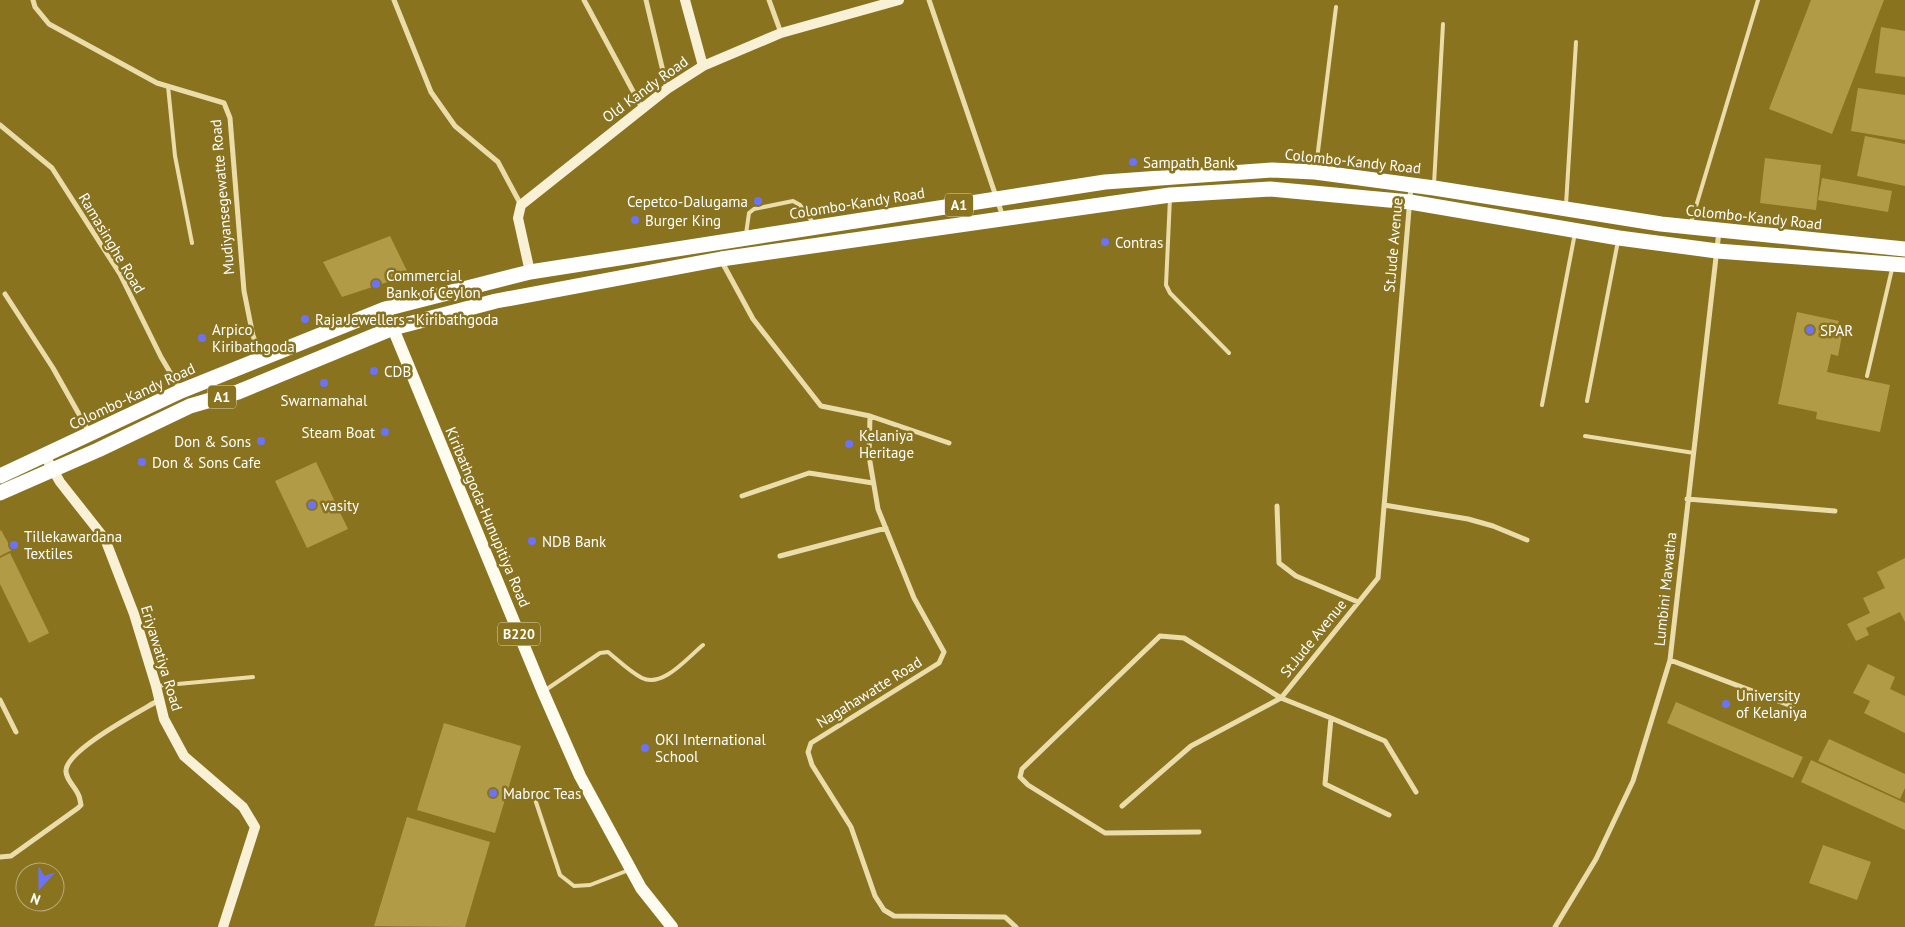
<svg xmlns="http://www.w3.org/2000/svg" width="1905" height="927" viewBox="0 0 1905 927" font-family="'PT Sans',sans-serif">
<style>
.building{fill:#b29b47}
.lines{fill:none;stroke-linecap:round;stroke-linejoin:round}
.lane{stroke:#ebddaa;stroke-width:4}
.street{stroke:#ebddaa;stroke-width:5}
.secondary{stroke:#f9f1d6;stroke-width:10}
.primary{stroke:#fefcef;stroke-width:12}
.highway{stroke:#fff;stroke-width:15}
.poi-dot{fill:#6a73fa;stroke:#8a731f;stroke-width:2}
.labels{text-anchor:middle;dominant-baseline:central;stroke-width:5;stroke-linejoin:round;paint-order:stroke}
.shield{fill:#8a731f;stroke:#dcd5bc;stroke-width:1}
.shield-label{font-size:14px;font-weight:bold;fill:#fff}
.street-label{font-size:15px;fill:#fff;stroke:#8a731f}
.poi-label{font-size:15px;fill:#fff;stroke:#8a731f;text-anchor:start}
</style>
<rect width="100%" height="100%" fill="#8a731f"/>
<!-- building -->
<path class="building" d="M 1811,0 L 1884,0 L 1832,134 L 1769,109 Z
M 1881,27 L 1905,31 L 1905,77 L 1875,73 Z
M 1858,88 L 1905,95 L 1905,140 L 1851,131 Z
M 1865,136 L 1905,144 L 1905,186 L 1857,176 Z
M 1765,158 L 1821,165 L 1816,210 L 1760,203 Z
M 1822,178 L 1892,191 L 1888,212 L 1818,200 Z
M 390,236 L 409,275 L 342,297 L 323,262 Z
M 1797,312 L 1839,321 L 1838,324 L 1844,325 L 1838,356 L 1831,354 L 1827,372 L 1890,385 L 1880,432 L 1816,419 L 1817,412 L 1778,404 Z
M 316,462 L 348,529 L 307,548 L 275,481 Z
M 1,530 L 12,550 L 0,556 L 0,531 Z
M 10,553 L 49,633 L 29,643 L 0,584 L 0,558 Z
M 1905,558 L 1905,622 L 1900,612 L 1866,628 L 1869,635 L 1856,641 L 1847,624 L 1870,613 L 1863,598 L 1885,588 L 1877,572 Z
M 1868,664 L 1895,677 L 1890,689 L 1905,696 L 1905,733 L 1864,713 L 1870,701 L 1853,693 Z
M 1676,702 L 1803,757 L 1793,778 L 1667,723 Z
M 444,723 L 521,746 L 495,833 L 417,810 Z
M 1829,739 L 1905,774 L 1905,788 L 1900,799 L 1818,761 Z
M 1811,760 L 1905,803 L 1905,830 L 1801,782 Z
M 407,817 L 490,842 L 465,927 L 374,926 Z
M 1823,845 L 1871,862 L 1857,900 L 1809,883 Z"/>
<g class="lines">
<!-- lane -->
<path class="lane" d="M 168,86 L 175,156 L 192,243
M 1316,167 L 1336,7
M 1434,184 L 1443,24
M 1170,198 L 1166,285 L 1170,293 L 1229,353
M 1566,205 L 1576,42
M 1691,223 L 1758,0
M 746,234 L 749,213 L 754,209 L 793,201 L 800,205 L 814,224
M 1867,376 L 1892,269
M 1587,401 L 1618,241
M 1542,405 L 1575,233
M 1585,436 L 1694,453
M 156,686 L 253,677
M 544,691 L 600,653 L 608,652 C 618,660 630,672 642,678 C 663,688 687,658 703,645
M 533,793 L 560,875 L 574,886 L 590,885 L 629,870"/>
<!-- street -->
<path class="street" d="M 33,0 L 35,7 L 49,24 L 157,83 L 224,103 L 230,118 L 244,291 L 253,336 L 262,357
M 394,0 L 431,92 L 455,126 L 498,162 L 521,205
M 584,0 L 642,108
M 646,0 L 667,88
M 769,0 L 781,33
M 929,0 L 1003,217
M 0,125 L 52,168 L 120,274 L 161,357 L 181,391
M 722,262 L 753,319 L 821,406 L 870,416 L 949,443
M 5,294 L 53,368 L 89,432
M 870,416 L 869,456 L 878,509 L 914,598 L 944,652 L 939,663 L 811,743 L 808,752 L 812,765 L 851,827 L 875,896 L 884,910 L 894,916 L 1005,917 L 1016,927
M 742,496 L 809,473 L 873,483
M 1687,499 L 1835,511
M 1384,505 L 1468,519 L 1493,526 L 1527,540
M 1277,506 L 1279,563 L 1296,576 L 1358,602
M 780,556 L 886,528
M 1670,660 L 1792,706
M 0,700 L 16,732
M 1331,718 L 1385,741 L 1416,792
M 1122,806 L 1191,746 L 1281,698 L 1331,718 L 1325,784 L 1389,815
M 1199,832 L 1105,833 L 1028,785 L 1020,777 L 1022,769 L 1160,636 L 1184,638 L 1281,698 L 1378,578 L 1411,186
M 0,857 L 11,856 L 78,808 L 81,805 C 80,801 80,797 78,794 C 75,787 65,778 66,770 C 68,749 141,711 159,700
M 1555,927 L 1596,859 L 1633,781 L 1670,660 L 1719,231"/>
<!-- secondary -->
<path class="secondary" d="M 685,0 L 703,66
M 530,272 L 518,218 L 521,205 L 667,89 L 703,66 L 781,33 L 899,0
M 45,456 L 60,482 L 105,539 L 134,614 L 156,686 L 164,719 L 184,756 L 243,807 L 255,827 L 223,927"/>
<!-- primary -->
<path class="primary" d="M 385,309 L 543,692 L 580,776 L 641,888 L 672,927"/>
<!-- highway -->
<path class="highway" d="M 0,476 L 181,391 L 385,309 L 530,272 L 1105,182 L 1272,170 L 1315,172 L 1434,188 L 1661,224 L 1905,249
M 0,493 L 98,450 L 190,406 L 238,392 L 393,328 L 496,301 L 721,259 L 1170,195 L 1270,189 L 1410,202 L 1619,238 L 1717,251 L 1905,265"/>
</g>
<!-- markers -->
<g class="poi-dot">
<circle cx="1133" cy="162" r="5"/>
<circle cx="758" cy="201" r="5"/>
<circle cx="635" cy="220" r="5"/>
<circle cx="1105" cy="242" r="5"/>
<circle cx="376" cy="284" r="5"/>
<circle cx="305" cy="319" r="5"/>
<circle cx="1810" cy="330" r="5"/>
<circle cx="202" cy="338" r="5"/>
<circle cx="374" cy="371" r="5"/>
<circle cx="324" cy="383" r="5"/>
<circle cx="385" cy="432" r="5"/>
<circle cx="261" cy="441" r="5"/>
<circle cx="849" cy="444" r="5"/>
<circle cx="142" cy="462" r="5"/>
<circle cx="312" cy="505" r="5"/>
<circle cx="532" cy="541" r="5"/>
<circle cx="14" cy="545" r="5"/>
<circle cx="1726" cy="704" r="5"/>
<circle cx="645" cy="748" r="5"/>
<circle cx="493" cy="793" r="5"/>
</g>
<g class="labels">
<!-- shield labels -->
<g class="shield">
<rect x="945" y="193.5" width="28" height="23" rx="4"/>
<rect x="208" y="385.5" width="28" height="23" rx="4"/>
<rect x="498" y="622.5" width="42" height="23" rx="4"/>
</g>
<g class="shield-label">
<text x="959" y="205">A1</text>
<text x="222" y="397">A1</text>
<text x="519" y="634">B220</text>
</g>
<!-- street labels -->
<g class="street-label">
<text transform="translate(645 89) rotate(-36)">Old Kandy Road</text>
<text transform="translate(1353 161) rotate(6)">Colombo-Kandy Road</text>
<text transform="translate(222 197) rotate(-95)">Mudiyansegewatte Road</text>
<text transform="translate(857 203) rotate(-9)">Colombo-Kandy Road</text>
<text transform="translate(1754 217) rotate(6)">Colombo-Kandy Road</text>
<text transform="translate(112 243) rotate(59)">Ramasinghe Road</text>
<text transform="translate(1393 245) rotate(-85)">St.Jude Avenue</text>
<text transform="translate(132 396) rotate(-25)">Colombo-Kandy Road</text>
<text transform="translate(488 517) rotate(67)">Kiribathgoda-Hunupitiya Road</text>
<text transform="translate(1665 589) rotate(-84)">Lumbini Mawatha</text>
<text transform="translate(1313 638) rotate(-51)">St.Jude Avenue</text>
<text transform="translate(162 658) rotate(73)">Eriyawatiya Road</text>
<text transform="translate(869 692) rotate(-32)">Nagahawatte Road</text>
</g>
<!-- poi labels -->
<g class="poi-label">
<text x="1143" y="162">Sampath Bank</text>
<text x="748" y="201" text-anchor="end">Cepetco-Dalugama</text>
<text x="645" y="220">Burger King</text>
<text x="1115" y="242">Contras</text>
<text x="386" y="275">Commercial<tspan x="386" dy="17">Bank of Ceylon</tspan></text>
<text x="315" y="319">Raja Jewellers - Kiribathgoda</text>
<text x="212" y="329">Arpico<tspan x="212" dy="17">Kiribathgoda</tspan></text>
<text x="1820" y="330">SPAR</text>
<text x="384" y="371">CDB</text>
<text x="324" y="400" text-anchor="middle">Swarnamahal</text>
<text x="375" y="432" text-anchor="end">Steam Boat</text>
<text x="859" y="435">Kelaniya<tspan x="859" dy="17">Heritage</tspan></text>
<text x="251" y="441" text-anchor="end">Don &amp; Sons</text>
<text x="152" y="462">Don &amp; Sons Cafe</text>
<text x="322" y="505">vasity</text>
<text x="24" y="536">Tillekawardana<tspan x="24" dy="17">Textiles</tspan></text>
<text x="542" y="541">NDB Bank</text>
<text x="1736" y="695">University<tspan x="1736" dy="17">of Kelaniya</tspan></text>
<text x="655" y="739">OKI International<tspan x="655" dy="17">School</tspan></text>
<text x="503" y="793">Mabroc Teas</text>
</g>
</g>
<!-- north arrow -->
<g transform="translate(40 887) rotate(201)"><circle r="24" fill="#8a731f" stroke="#b9ab79"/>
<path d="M0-4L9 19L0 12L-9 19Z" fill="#6a73fa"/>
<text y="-8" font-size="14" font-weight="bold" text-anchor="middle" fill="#ffffff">N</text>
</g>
</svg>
